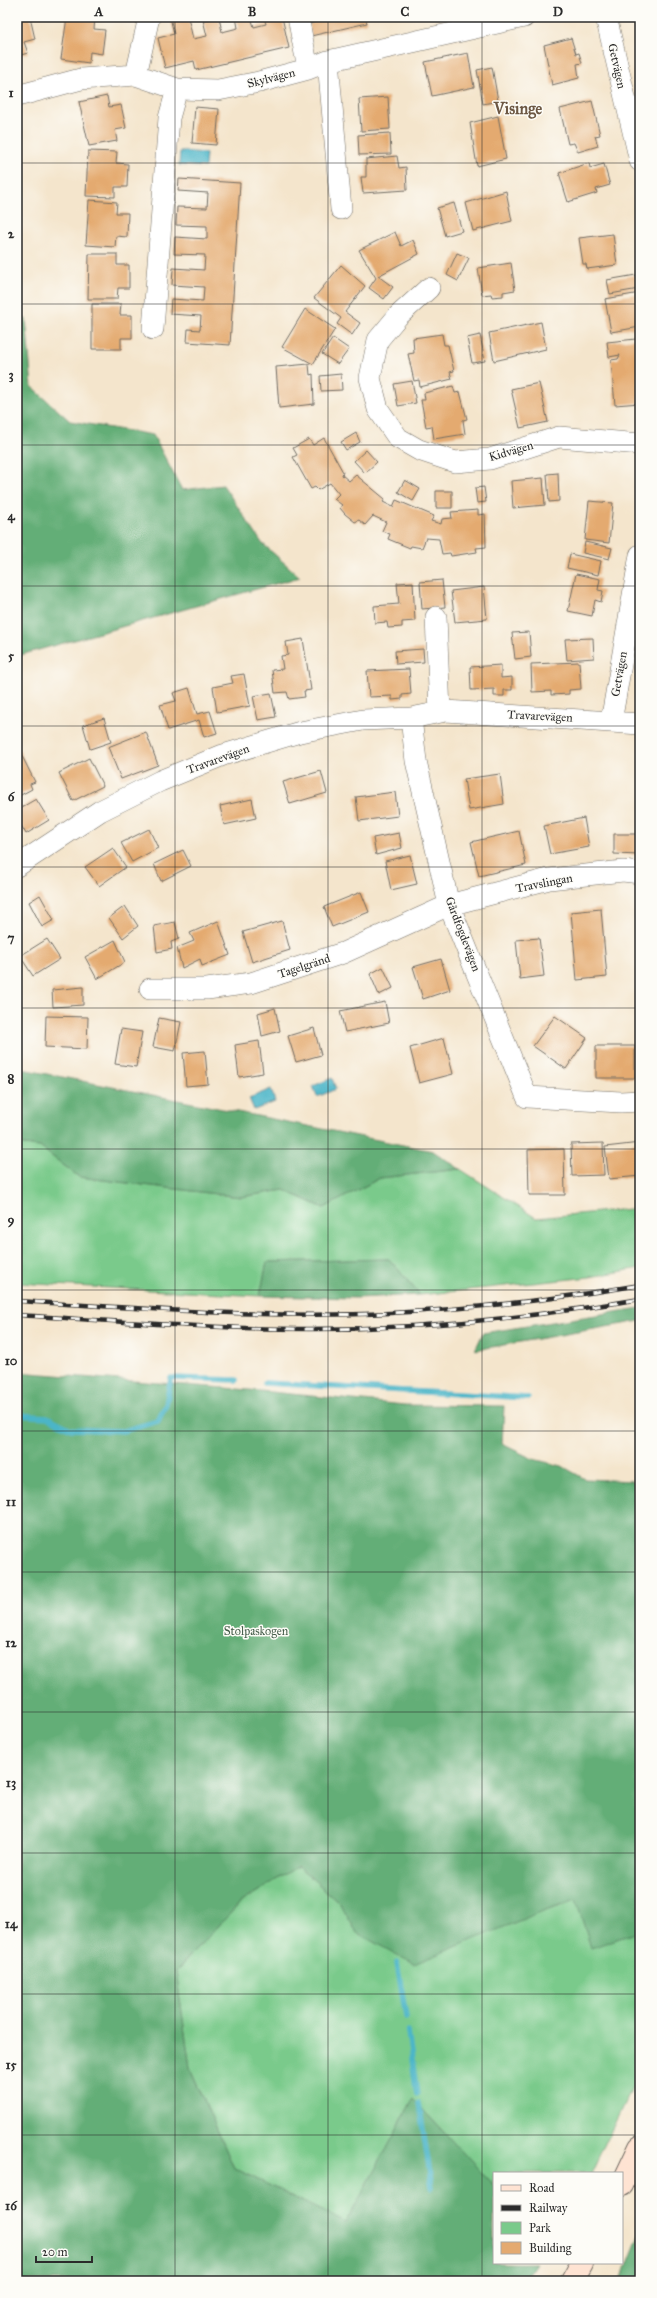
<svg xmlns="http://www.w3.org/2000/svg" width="657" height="2298" viewBox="0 0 657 2298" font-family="'IM FELL Great Primer',serif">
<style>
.green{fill:#7aca8b;stroke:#527a5b}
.forest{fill:#63ae77;stroke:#476c51}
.water{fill:#4bb5c8;stroke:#3b707a}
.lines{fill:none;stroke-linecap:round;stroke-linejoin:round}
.stream{stroke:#4bb5c8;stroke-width:5.5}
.building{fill:#e4aa70}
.street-casing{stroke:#716c63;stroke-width:22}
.secondary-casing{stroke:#716c63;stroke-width:24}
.street{stroke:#fff;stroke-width:21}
.secondary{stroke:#fee3d2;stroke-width:22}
.rail-casing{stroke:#2b2b2b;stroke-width:4.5}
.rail{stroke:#fdfcf7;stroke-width:3;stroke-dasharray:9;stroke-linecap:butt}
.grid{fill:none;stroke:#2b2b2b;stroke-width:1;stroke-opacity:0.55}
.labels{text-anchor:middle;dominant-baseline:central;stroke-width:3;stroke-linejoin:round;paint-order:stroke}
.street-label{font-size:12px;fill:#2b2b2b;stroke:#fdfcf7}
.park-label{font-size:12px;fill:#435b48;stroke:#fdfcf7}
.district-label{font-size:16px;font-weight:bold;fill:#6c5743;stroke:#fdfcf7}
.neatline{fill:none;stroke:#2b2b2b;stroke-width:1.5}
.grid-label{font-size:13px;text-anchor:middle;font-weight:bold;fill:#2b2b2b}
</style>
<rect width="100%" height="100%" fill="#fdfcf7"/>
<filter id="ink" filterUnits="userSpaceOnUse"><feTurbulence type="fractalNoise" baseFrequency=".025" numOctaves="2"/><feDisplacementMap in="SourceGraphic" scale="8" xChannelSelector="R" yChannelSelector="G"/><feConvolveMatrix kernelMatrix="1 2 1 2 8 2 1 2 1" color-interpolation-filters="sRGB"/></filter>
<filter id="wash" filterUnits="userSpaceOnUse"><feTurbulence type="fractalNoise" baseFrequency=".012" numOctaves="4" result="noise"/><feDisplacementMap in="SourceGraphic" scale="16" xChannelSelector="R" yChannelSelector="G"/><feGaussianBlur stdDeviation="0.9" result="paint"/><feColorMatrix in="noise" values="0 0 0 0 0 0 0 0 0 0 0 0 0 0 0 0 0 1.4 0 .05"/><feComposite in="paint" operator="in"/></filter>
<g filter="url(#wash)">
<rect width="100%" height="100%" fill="#f4e5cc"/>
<!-- green -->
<path class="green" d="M 17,1144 L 40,1147 L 79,1177 L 241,1197 L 284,1190 L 324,1208 L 380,1178 L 460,1169 L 536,1218 L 640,1208 L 640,1268 L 590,1277 L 420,1295 L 389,1259 L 267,1262 L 260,1296 L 17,1283 Z
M 298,1866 L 339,1902 L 357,1933 L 548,1909 L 577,1900 L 591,1947 L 640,1931 L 640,2070 L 591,2173 L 494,2173 L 493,2186 L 413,2099 L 346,2224 L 234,2168 L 190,2068 L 176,1971 L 241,1902 Z"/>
<!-- forest -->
<path class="forest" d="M 17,316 L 26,319 L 32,387 L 70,421 L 153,435 L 182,490 L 223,485 L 262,543 L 300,577 L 17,656 Z
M 17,1068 L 433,1151 L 460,1169 L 380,1178 L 324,1208 L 284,1190 L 241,1197 L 79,1177 L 40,1147 L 17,1144 Z
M 389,1259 L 420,1295 L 357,1298 L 260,1296 L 267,1262 Z
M 640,1308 L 640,1321 L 475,1350 L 483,1333 Z
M 17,1372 L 250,1390 L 405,1405 L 504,1406 L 502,1444 L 533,1459 L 562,1466 L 585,1479 L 635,1481 L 640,1489 L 640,1931 L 591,1948 L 576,1900 L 548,1909 L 414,1964 L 357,1933 L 339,1902 L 298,1866 L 241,1902 L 176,1971 L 190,2068 L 234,2168 L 346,2223 L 413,2099 L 494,2186 L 494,2263 L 536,2263 L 524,2281 L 17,2281 Z
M 640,2233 L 640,2281 L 621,2281 Z"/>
<!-- water -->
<path class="water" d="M 180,151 L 206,153 L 205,167 L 179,165 Z
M 332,1078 L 336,1089 L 317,1097 L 313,1086 Z
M 271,1089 L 275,1102 L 254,1110 L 249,1098 Z"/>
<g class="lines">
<!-- stream -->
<path class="stream" d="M 265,1383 L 528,1398
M 17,1415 L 47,1417 L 71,1429 L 123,1431 L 158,1421 L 166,1404 L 171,1378 L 236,1380
M 397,1963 L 406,2017
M 408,2032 L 417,2094
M 419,2103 L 432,2187"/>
</g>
<g id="blocks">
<!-- building -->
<path class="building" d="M 17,17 L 30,17 L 35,39 L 24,42 L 28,53 L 17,56 Z
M 67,17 L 95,18 L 94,29 L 105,30 L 102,54 L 90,52 L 89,63 L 61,59 Z
M 170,17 L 188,17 L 193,39 L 207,36 L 203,20 L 219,17 L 222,32 L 238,28 L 236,17 L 251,17 L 254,27 L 266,24 L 264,17 L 282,17 L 289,48 L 196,70 L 194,61 L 165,68 L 158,38 L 174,34 Z
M 333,17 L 365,17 L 367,23 L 311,36 L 309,24 Z
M 571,38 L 576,54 L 579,53 L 582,63 L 577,64 L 579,78 L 552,85 L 544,45 Z
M 468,53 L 474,87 L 432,96 L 425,62 Z
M 492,67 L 498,101 L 483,104 L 477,70 Z
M 107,96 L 109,107 L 121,105 L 126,128 L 115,130 L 117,141 L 89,146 L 79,102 Z
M 388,97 L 390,129 L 361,131 L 359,99 Z
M 592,101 L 600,135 L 595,136 L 598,146 L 578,152 L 574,143 L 568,144 L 560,109 Z
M 195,107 L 219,109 L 216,145 L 192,143 Z
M 498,116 L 506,159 L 477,166 L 470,123 Z
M 390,133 L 391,154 L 359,155 L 358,135 Z
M 88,151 L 117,152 L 116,163 L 128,164 L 127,187 L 115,187 L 115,197 L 86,196 Z
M 397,156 L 399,168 L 406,167 L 407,190 L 363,193 L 361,177 L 366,177 L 366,159 Z
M 589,163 L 590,168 L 604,164 L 610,185 L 596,189 L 597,193 L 568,202 L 559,173 Z
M 179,179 L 240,183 L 230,345 L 187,342 L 188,329 L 200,330 L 201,316 L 170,314 L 171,299 L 203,301 L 204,287 L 172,285 L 173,268 L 204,270 L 205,255 L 174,254 L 175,237 L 207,239 L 207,226 L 176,225 L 177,207 L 207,208 L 208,193 L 178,191 Z
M 506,191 L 512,221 L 473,231 L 466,203 Z
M 89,200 L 117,202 L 116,213 L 128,213 L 127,237 L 116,236 L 115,247 L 86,245 Z
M 454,203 L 462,231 L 445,236 L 437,208 Z
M 395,232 L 401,246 L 413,240 L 419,254 L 378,276 L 393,287 L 384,299 L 369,288 L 376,278 L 359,250 Z
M 613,234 L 617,265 L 587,269 L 586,264 L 583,264 L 579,238 Z
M 457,253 L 469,258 L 458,281 L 447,275 Z
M 89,254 L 117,254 L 117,265 L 129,265 L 129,288 L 118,288 L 117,299 L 88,299 Z
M 511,263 L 515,290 L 503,292 L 503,296 L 492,297 L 491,294 L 482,295 L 478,268 Z
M 341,265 L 365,286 L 345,312 L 360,323 L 352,335 L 337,324 L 341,318 L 314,298 Z
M 636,275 L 639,289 L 610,294 L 607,280 Z
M 640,293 L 640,327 L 611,332 L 605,299 Z
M 92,304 L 121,304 L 120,315 L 132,315 L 132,338 L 121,338 L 121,349 L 92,349 Z
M 305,309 L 335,329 L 313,364 L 282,347 Z
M 541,322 L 546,349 L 494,361 L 489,333 Z
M 442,334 L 444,345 L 448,345 L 454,371 L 450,372 L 452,379 L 420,387 L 419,380 L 414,381 L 408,354 L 414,353 L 413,338 Z
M 480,335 L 485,361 L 472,363 L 467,338 Z
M 333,338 L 349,349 L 338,364 L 322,354 Z
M 636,339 L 640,354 L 640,403 L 615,405 L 611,360 L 618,359 L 620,355 L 609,357 L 607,342 Z
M 309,364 L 310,375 L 313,374 L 314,404 L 279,408 L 276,367 Z
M 341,374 L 342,390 L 321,391 L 320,376 Z
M 412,381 L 416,403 L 398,406 L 394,384 Z
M 539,383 L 548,422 L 520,428 L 511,389 Z
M 453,386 L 455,393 L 460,392 L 467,419 L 463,420 L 465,434 L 434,439 L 432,426 L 426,427 L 421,400 L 425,400 L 424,393 Z
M 356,433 L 360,442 L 346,450 L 341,442 Z
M 324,438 L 343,472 L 342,475 L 349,481 L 356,475 L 385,499 L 383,502 L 393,507 L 396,500 L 434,516 L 431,521 L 441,524 L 442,519 L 452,518 L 451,512 L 478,510 L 478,515 L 485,514 L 486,547 L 476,548 L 477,552 L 451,556 L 450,553 L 442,554 L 439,539 L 426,538 L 422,548 L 411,546 L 410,548 L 388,539 L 390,534 L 382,531 L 386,522 L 373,516 L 365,525 L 359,520 L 355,522 L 345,514 L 340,508 L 342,505 L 334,499 L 339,494 L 330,483 L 318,490 L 315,487 L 311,489 L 293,457 L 297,455 L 293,448 L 309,439 L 313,445 Z
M 366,450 L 377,462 L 365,473 L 354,461 Z
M 558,473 L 559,501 L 549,502 L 547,474 Z
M 543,478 L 545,505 L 513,508 L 511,481 Z
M 405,480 L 420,489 L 413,501 L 398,492 Z
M 484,487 L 486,502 L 477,503 L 475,488 Z
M 436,491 L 452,491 L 452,508 L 436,508 Z
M 589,501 L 613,503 L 609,543 L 585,540 Z
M 585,542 L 612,548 L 609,559 L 583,553 Z
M 570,554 L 601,561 L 598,575 L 567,568 Z
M 576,574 L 600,579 L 598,590 L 603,591 L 601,602 L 595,600 L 592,616 L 568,611 Z
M 442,580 L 445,607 L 422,609 L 420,582 Z
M 413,582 L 415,621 L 402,622 L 402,627 L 388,628 L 387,622 L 375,623 L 374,606 L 399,604 L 397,583 Z
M 484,587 L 487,619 L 455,622 L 451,591 Z
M 529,632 L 531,657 L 515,659 L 512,633 Z
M 593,638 L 594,658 L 567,660 L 565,639 Z
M 303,639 L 311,690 L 304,691 L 305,697 L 289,699 L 287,692 L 275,693 L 272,670 L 283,669 L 281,656 L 288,655 L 286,642 Z
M 423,649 L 424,662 L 396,664 L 395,651 Z
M 579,662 L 581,689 L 569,690 L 569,694 L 551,695 L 551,691 L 532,692 L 531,664 Z
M 501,665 L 501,678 L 512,677 L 512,690 L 504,690 L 504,696 L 494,696 L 494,689 L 471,690 L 470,667 Z
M 409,669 L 411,694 L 402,695 L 402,699 L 392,700 L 392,696 L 369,697 L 367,671 Z
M 244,674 L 250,706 L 217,712 L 213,687 L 233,683 L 231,676 Z
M 189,688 L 197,714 L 210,711 L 217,733 L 204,737 L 199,720 L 168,730 L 160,705 L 176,701 L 173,693 Z
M 271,693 L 276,717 L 258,720 L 253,696 Z
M 104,718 L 111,742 L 90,749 L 83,725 Z
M 146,732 L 158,765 L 121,779 L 108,747 Z
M 17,746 L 35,782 L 30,784 L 32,789 L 17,797 Z
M 89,758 L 103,786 L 73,801 L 59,773 Z
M 321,771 L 327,793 L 290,804 L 283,782 Z
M 500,774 L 504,804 L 469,810 L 464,779 Z
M 395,792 L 398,816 L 359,821 L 356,797 Z
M 36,799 L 49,820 L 26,834 L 17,818 L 17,810 Z
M 252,799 L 256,818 L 224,825 L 220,806 Z
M 584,818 L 589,847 L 550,854 L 544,826 Z
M 149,829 L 158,848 L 132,862 L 121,843 Z
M 519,831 L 526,865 L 479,876 L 471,842 Z
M 399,833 L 402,848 L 376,855 L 373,838 Z
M 614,834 L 640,834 L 640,855 L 614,854 Z
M 113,848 L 126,867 L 99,886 L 85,867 Z
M 183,850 L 191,866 L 161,881 L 154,864 Z
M 410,855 L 417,884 L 391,890 L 385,861 Z
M 361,892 L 369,912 L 332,927 L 324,907 Z
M 40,895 L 54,920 L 42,927 L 29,902 Z
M 125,906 L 138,926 L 123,938 L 109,918 Z
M 601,909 L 607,977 L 577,980 L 571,912 Z
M 218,921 L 230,955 L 202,966 L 200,959 L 182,968 L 177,948 L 194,941 L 190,933 Z
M 282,921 L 290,950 L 252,962 L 243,932 Z
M 175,922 L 179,939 L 171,942 L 172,949 L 157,952 L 154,926 Z
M 539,938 L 544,976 L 520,979 L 516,940 Z
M 47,939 L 60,959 L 33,976 L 20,956 Z
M 115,940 L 125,962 L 97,979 L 85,957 Z
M 441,959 L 450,990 L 423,999 L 413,967 Z
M 383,967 L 393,988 L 379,995 L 370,974 Z
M 83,987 L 83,1005 L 53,1007 L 52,990 Z
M 385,1002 L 389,1023 L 345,1032 L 340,1011 Z
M 275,1008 L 280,1031 L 262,1036 L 258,1013 Z
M 46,1016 L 88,1017 L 87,1049 L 45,1047 Z
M 555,1016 L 587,1038 L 566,1069 L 533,1046 Z
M 159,1018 L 181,1022 L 175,1051 L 153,1047 Z
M 314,1028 L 321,1055 L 296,1062 L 288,1036 Z
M 121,1029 L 142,1032 L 136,1067 L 115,1064 Z
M 444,1038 L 453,1074 L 419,1083 L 410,1048 Z
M 259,1041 L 263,1073 L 239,1077 L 235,1045 Z
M 596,1046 L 635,1046 L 635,1078 L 596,1078 Z
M 205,1051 L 208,1084 L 186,1086 L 183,1053 Z
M 603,1143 L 604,1175 L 572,1176 L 571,1144 Z
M 640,1143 L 640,1176 L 609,1179 L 605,1147 Z
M 564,1149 L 565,1195 L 529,1195 L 528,1150 Z"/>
</g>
</g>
<g filter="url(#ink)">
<use href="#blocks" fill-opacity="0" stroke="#716c63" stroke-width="1"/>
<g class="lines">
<!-- street casing -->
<g class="street-casing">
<path id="street" d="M 298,17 L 308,69
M 606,17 L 640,161
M 328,61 L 341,209
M 136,75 L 149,17
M 17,96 L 81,79 L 136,75 L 177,89 L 218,90 L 259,82 L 308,69 L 328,61 L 524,17
M 429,288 L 398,316 L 378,340 L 370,378 L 378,409 L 398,438 L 419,450 L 455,462 L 490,459 L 559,437 L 640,444
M 153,329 L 169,118 L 177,89
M 436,617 L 440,712
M 411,718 L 416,761 L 449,905 L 527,1097 L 621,1102 L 640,1101
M 611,722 L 640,555
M 17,866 L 100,811 L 160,781 L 223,755 L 300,732 L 363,720 L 411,718 L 446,711 L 640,724
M 150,989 L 207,989 L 251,983 L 343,953 L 449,905 L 549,879 L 623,871 L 640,873"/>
</g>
<!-- secondary casing -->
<g class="secondary-casing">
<path id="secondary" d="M 622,2185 L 640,2147
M 572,2281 L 582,2263"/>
</g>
<!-- street -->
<use href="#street" class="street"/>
<!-- secondary -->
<use href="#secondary" class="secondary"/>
<!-- rail casing -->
<g class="rail-casing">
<path id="rail" d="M 17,1301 C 141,1308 266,1319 390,1313 C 474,1309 557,1299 640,1285
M 17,1315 C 114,1321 211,1329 309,1329 C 420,1329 530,1318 640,1299"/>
</g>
<!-- rail -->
<use href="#rail" class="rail"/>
</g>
</g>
<!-- grid -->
<path class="grid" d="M 175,17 L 175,2281M 328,17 L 328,2281M 482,17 L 482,2281M 17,163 L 640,163M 17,304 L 640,304M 17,445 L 640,445M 17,586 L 640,586M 17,726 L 640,726M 17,867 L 640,867M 17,1008 L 640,1008M 17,1149 L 640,1149M 17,1290 L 640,1290M 17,1431 L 640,1431M 17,1572 L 640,1572M 17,1712 L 640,1712M 17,1853 L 640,1853M 17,1994 L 640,1994M 17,2135 L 640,2135"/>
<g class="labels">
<!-- street labels -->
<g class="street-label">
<text transform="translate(617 66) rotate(77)">Getvägen</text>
<text transform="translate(271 78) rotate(-14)">Skylvägen</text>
<text transform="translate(511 451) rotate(-16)">Kidvägen</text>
<text transform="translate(619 674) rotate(-80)">Getvägen</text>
<text transform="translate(540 716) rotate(3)">Travarevägen</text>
<text transform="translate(218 759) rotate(-20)">Travarevägen</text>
<text transform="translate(544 883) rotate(-11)">Travslingan</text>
<text transform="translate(463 934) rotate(69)">Gårdfogdevägen</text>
<text transform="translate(304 966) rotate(-18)">Tagelgränd</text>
</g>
<!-- park labels -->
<g class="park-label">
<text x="256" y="1631">Stolpaskogen</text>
</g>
<!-- district labels -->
<g class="district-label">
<text x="518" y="108">Visinge</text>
</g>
</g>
<!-- margin -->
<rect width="657" height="2298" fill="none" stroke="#fdfcf7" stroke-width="44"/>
<!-- legend -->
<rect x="493" y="2172" width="130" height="92" fill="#fdfcf7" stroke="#a9a8a5"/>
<rect x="501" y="2185" width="20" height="6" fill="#fee3d2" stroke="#a9a8a5"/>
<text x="529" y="2192" font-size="12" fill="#2b2b2b">Road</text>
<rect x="501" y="2205" width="20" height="6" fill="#2b2b2b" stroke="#a9a8a5"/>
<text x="529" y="2212" font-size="12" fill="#2b2b2b">Railway</text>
<rect x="501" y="2222" width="20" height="12" fill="#7aca8b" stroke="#a9a8a5"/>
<text x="529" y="2232" font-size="12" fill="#2b2b2b">Park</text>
<rect x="501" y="2242" width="20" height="12" fill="#e4aa70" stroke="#a9a8a5"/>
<text x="529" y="2252" font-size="12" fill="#2b2b2b">Building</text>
<!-- scale -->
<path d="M36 2256v6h56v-6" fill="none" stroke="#2b2b2b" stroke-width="2"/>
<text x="42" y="2256" font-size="12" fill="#2b2b2b" stroke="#fdfcf7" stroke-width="3" paint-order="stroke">20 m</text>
<rect x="22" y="22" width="613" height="2254" class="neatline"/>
<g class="grid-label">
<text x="99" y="16">A</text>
<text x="252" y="16">B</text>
<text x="405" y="16">C</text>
<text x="558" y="16">D</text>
<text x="11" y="97">1</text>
<text x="11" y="238">2</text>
<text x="11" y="379">3</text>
<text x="11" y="520">4</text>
<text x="11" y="660">5</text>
<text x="11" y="801">6</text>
<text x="11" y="942">7</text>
<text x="11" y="1083">8</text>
<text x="11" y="1224">9</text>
<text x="11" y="1365">10</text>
<text x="11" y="1506">11</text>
<text x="11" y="1647">12</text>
<text x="11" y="1787">13</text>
<text x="11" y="1928">14</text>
<text x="11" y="2069">15</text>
<text x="11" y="2210">16</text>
</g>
</svg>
